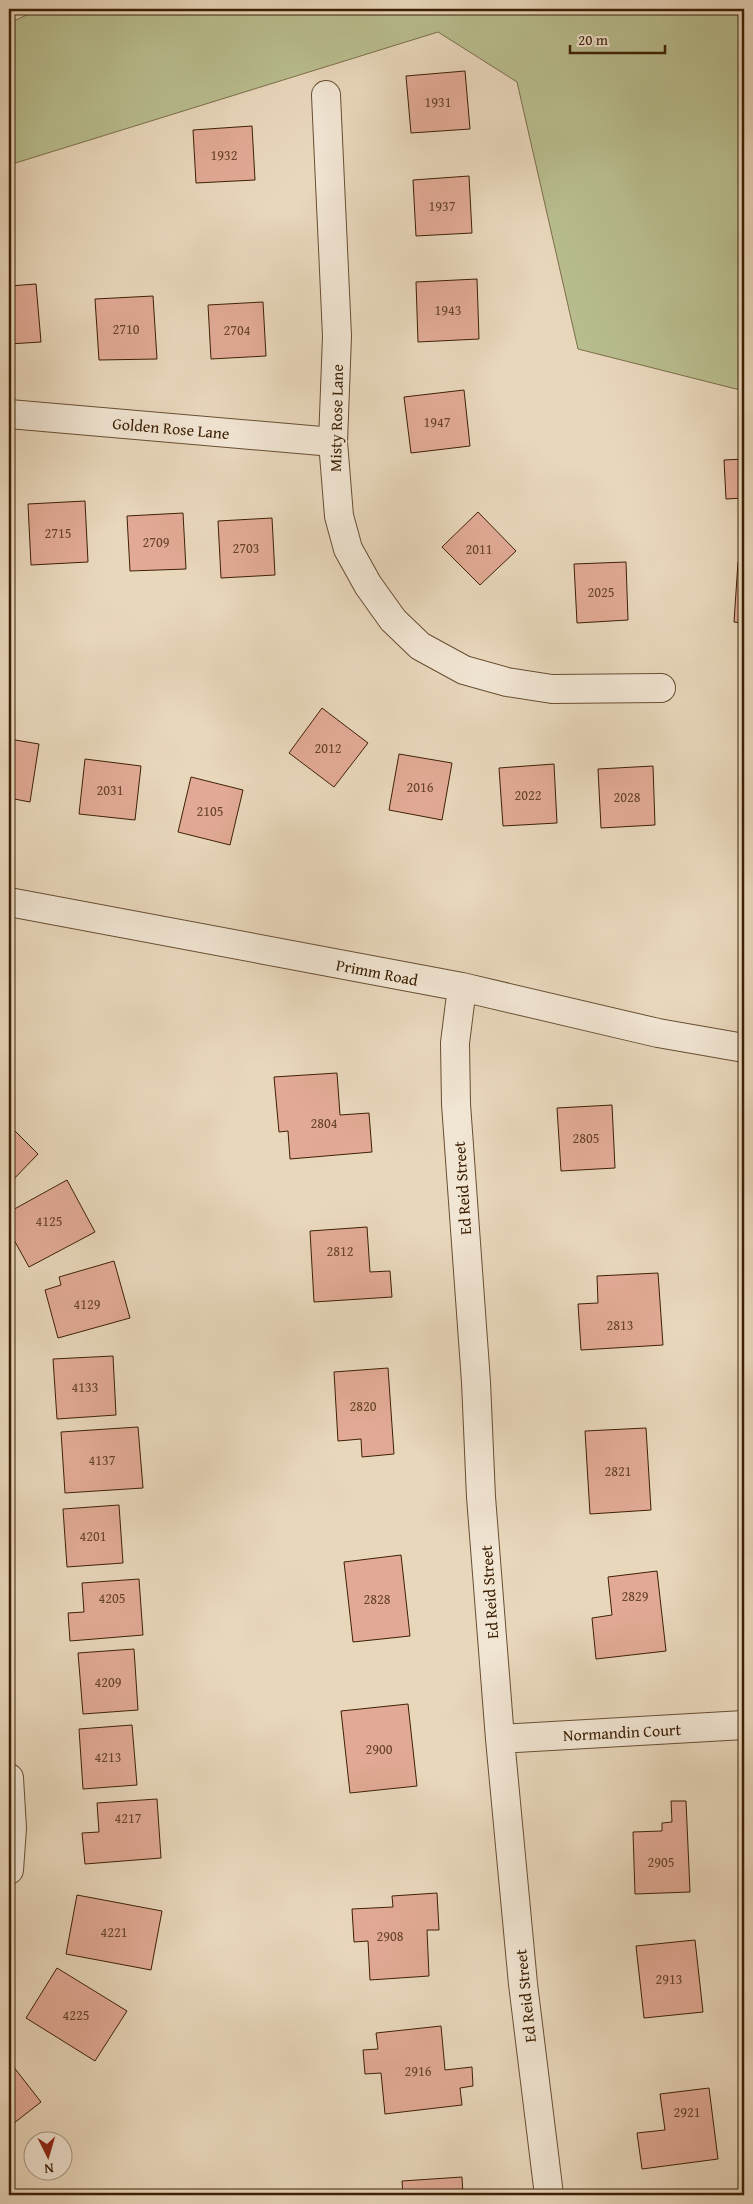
<svg xmlns="http://www.w3.org/2000/svg" width="753" height="2204" viewBox="0 0 753 2204" font-family="'Gentium Book Plus',serif">
<style>
.green{fill:#b9be8f;stroke:#7b6f4a}
.building{fill:#e2aa96;stroke:#3d2004}
.lines{fill:none;stroke-linecap:round;stroke-linejoin:round}
.minor-casing{stroke:#684e32;stroke-width:30}
.minor{stroke:#f1e5d3;stroke-width:28}
.labels{text-anchor:middle;dominant-baseline:central;stroke-width:4;stroke-linejoin:round;paint-order:stroke}
.number-label{font-size:14px;fill:#664228}
.street-label{font-size:16px;fill:#3d2004;stroke:#f1e5d3}
</style>
<rect width="100%" height="100%" fill="#e9d7bc"/>
<filter id="stains"><feTurbulence type="fractalNoise" baseFrequency=".004" numOctaves="4"/><feColorMatrix values="0 0 0 0 .2 0 0 0 0 .09 0 0 0 0 .02 0 0 0 .5 -.17"/></filter>
<radialGradient id="worn" r=".72"><stop offset=".6" stop-color="#630" stop-opacity="0"/><stop offset="1" stop-color="#630" stop-opacity=".3"/></radialGradient>
<!-- green -->
<path class="green" d="M 40,9 L 744,9 L 744,391 L 578,349 L 517,82 L 438,32 L 9,165 L 9,23 Z"/>
<!-- building -->
<path class="building" d="M 465,71 L 470,129 L 411,133 L 406,76 Z
M 252,126 L 255,180 L 196,183 L 193,130 Z
M 469,176 L 472,233 L 416,236 L 413,180 Z
M 477,279 L 479,339 L 418,342 L 416,282 Z
M 36,284 L 41,342 L 9,344 L 9,286 Z
M 153,296 L 157,359 L 99,360 L 95,299 Z
M 263,302 L 266,356 L 211,359 L 208,305 Z
M 464,390 L 470,446 L 411,453 L 404,397 Z
M 744,459 L 744,498 L 726,499 L 724,460 Z
M 85,501 L 88,562 L 31,565 L 28,504 Z
M 478,512 L 516,551 L 480,585 L 442,547 Z
M 183,513 L 186,569 L 130,571 L 127,516 Z
M 272,518 L 275,575 L 221,578 L 218,521 Z
M 626,562 L 628,620 L 577,623 L 574,564 Z
M 738,562 L 744,562 L 744,623 L 734,622 Z
M 322,708 L 368,743 L 334,787 L 289,753 Z
M 9,739 L 39,744 L 30,802 L 9,798 Z
M 399,754 L 452,763 L 442,820 L 389,810 Z
M 85,759 L 141,766 L 135,820 L 79,814 Z
M 554,764 L 557,823 L 503,826 L 499,768 Z
M 653,766 L 655,825 L 601,828 L 598,769 Z
M 191,777 L 243,790 L 230,845 L 178,832 Z
M 337,1073 L 340,1115 L 369,1113 L 372,1152 L 290,1159 L 288,1131 L 279,1132 L 274,1077 Z
M 612,1105 L 615,1168 L 561,1171 L 557,1108 Z
M 9,1125 L 38,1154 L 9,1184 Z
M 67,1180 L 95,1232 L 29,1267 L 9,1231 L 9,1212 Z
M 367,1227 L 370,1272 L 390,1271 L 392,1297 L 314,1302 L 310,1231 Z
M 114,1261 L 130,1318 L 58,1338 L 45,1290 L 61,1285 L 59,1277 Z
M 658,1273 L 663,1345 L 581,1350 L 578,1304 L 598,1303 L 597,1276 Z
M 113,1356 L 116,1415 L 57,1419 L 53,1359 Z
M 388,1368 L 394,1454 L 362,1457 L 361,1439 L 338,1441 L 334,1372 Z
M 138,1427 L 143,1488 L 65,1493 L 61,1432 Z
M 646,1428 L 651,1510 L 590,1514 L 585,1431 Z
M 119,1505 L 123,1563 L 67,1567 L 63,1509 Z
M 401,1555 L 410,1636 L 353,1642 L 344,1562 Z
M 657,1571 L 666,1651 L 596,1659 L 592,1618 L 612,1615 L 608,1577 Z
M 139,1579 L 143,1635 L 70,1641 L 68,1613 L 84,1612 L 82,1583 Z
M 134,1649 L 138,1710 L 83,1714 L 78,1653 Z
M 408,1704 L 417,1786 L 350,1793 L 341,1711 Z
M 132,1725 L 137,1785 L 83,1789 L 79,1729 Z
M 157,1799 L 161,1858 L 85,1864 L 82,1833 L 99,1832 L 97,1803 Z
M 671,1801 L 686,1801 L 690,1892 L 635,1894 L 633,1832 L 662,1831 L 662,1823 L 672,1822 Z
M 437,1893 L 439,1930 L 427,1930 L 429,1976 L 370,1980 L 368,1941 L 354,1942 L 352,1909 L 393,1907 L 392,1896 Z
M 77,1895 L 162,1911 L 151,1970 L 66,1954 Z
M 695,1940 L 703,2012 L 644,2018 L 636,1946 Z
M 57,1968 L 127,2011 L 95,2061 L 26,2018 Z
M 441,2026 L 445,2070 L 472,2067 L 473,2086 L 460,2088 L 462,2105 L 385,2114 L 381,2073 L 365,2074 L 363,2050 L 378,2049 L 376,2033 Z
M 9,2061 L 41,2102 L 9,2127 Z
M 709,2088 L 718,2159 L 642,2169 L 637,2133 L 665,2130 L 660,2094 Z
M 462,2177 L 463,2195 L 403,2195 L 402,2181 Z"/>
<g class="lines">
<!-- minor casing -->
<g class="minor-casing">
<path id="minor" d="M 326,95 L 337,336 L 333,442 L 339,516 L 348,549 L 368,585 L 393,620 L 420,646 L 464,670 L 507,682 L 552,689 L 661,688
M 9,414 L 333,442
M 9,902 L 462,987 L 658,1033 L 744,1048
M 462,987 L 455,1043 L 456,1104 L 476,1382 L 481,1497 L 500,1739 L 523,1984 L 549,2195
M 500,1739 L 744,1725
M 9,1778 L 12,1828 L 9,1870"/>
</g>
<!-- minor -->
<use href="#minor" class="minor"/>
</g>
<g class="labels">
<!-- number labels -->
<g class="number-label">
<text x="438" y="102">1931</text>
<text x="224" y="155">1932</text>
<text x="442" y="206">1937</text>
<text x="448" y="310">1943</text>
<text x="126" y="329">2710</text>
<text x="237" y="330">2704</text>
<text x="437" y="422">1947</text>
<text x="58" y="533">2715</text>
<text x="156" y="542">2709</text>
<text x="246" y="548">2703</text>
<text x="479" y="549">2011</text>
<text x="601" y="592">2025</text>
<text x="328" y="748">2012</text>
<text x="420" y="787">2016</text>
<text x="110" y="790">2031</text>
<text x="528" y="795">2022</text>
<text x="627" y="797">2028</text>
<text x="210" y="811">2105</text>
<text x="324" y="1123">2804</text>
<text x="586" y="1138">2805</text>
<text x="49" y="1221">4125</text>
<text x="340" y="1251">2812</text>
<text x="87" y="1304">4129</text>
<text x="620" y="1325">2813</text>
<text x="85" y="1387">4133</text>
<text x="363" y="1406">2820</text>
<text x="102" y="1460">4137</text>
<text x="618" y="1471">2821</text>
<text x="93" y="1536">4201</text>
<text x="635" y="1596">2829</text>
<text x="112" y="1598">4205</text>
<text x="377" y="1599">2828</text>
<text x="108" y="1682">4209</text>
<text x="379" y="1749">2900</text>
<text x="108" y="1757">4213</text>
<text x="128" y="1818">4217</text>
<text x="661" y="1862">2905</text>
<text x="114" y="1932">4221</text>
<text x="390" y="1936">2908</text>
<text x="669" y="1979">2913</text>
<text x="76" y="2015">4225</text>
<text x="418" y="2071">2916</text>
<text x="687" y="2112">2921</text>
</g>
<!-- street labels -->
<g class="street-label">
<text transform="translate(336 418) rotate(-89)">Misty Rose Lane</text>
<text transform="translate(171 428) rotate(5)">Golden Rose Lane</text>
<text transform="translate(377 972) rotate(11)">Primm Road</text>
<text transform="translate(462 1188) rotate(-94)">Ed Reid Street</text>
<text transform="translate(489 1592) rotate(-94)">Ed Reid Street</text>
<text transform="translate(622 1732) rotate(-3)">Normandin Court</text>
<text transform="translate(525 1996) rotate(-96)">Ed Reid Street</text>
</g>
</g>
<!-- margin -->
<rect width="753" height="2204" fill="none" stroke="#e9d7bc" stroke-width="30"/>
<rect x="10" y="10" width="733" height="2184" fill="none" stroke="#3d2004" stroke-width="2.5"/>
<rect x="15" y="15" width="723" height="2174" fill="none" stroke="#3d2004"/>
<!-- north arrow -->
<g transform="translate(48 2156) rotate(175)"><circle r="24" fill="#f1e5d3" stroke="#a99680"/>
<path d="M0-4L9 19L0 12L-9 19Z" fill="#8f2418"/>
<text y="-8" font-size="14" font-weight="bold" text-anchor="middle" fill="#3d2004">N</text>
</g>
<!-- scale -->
<path d="M570 45v8h95v-8" fill="none" stroke="#3d2004" stroke-width="2.5"/>
<text x="578" y="45" font-size="15" fill="#3d2004" stroke="#f1e5d3" stroke-width="4" paint-order="stroke">20 m</text>
<rect width="100%" height="100%" filter="url(#stains)"/>
<rect width="100%" height="100%" fill="url(#worn)"/>
</svg>
